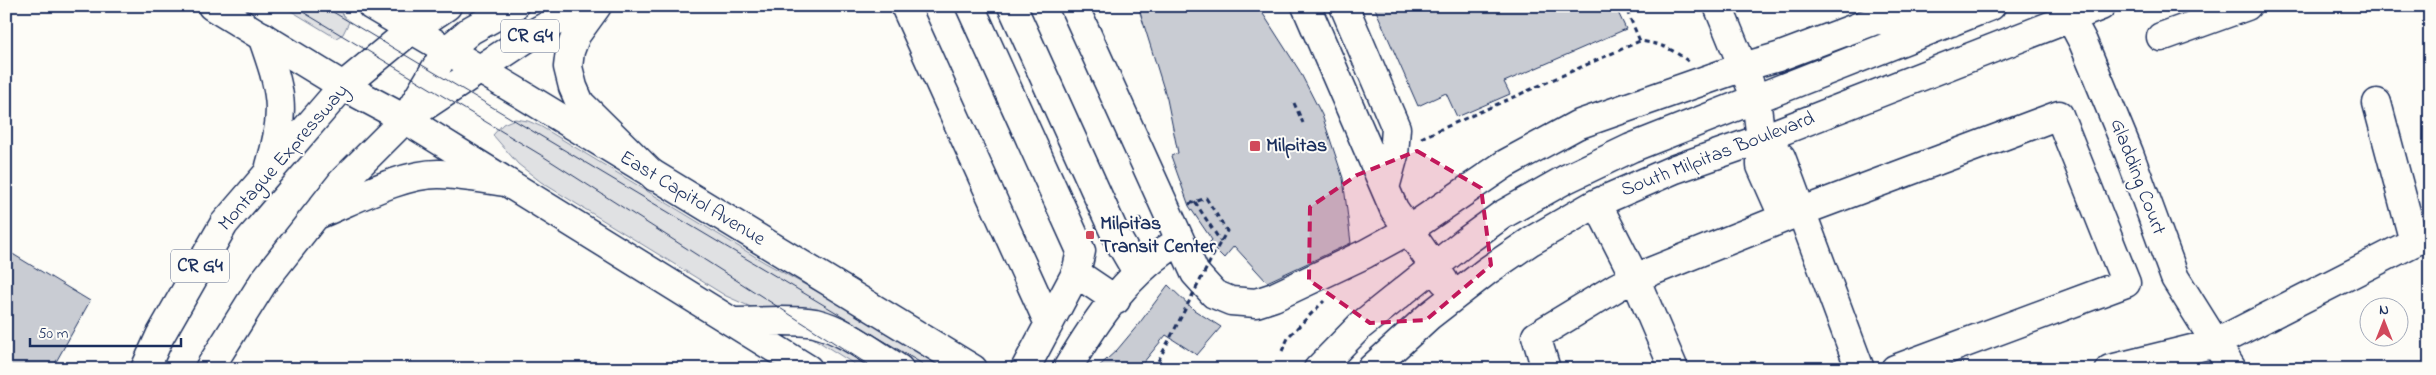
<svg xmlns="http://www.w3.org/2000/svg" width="2436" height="375" viewBox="0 0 2436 375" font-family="'Indie Flower',sans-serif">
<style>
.green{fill:#e0e1e3;stroke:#7e88a0}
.building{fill:#c9ccd3;stroke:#1b2f5e}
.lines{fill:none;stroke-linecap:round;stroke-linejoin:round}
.minor-casing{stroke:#1b2f5e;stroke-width:31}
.major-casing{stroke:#1b2f5e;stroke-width:31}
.highway-casing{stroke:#1b2f5e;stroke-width:31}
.path{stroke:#1b2f5e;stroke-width:3;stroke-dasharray:5 4;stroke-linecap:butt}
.minor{stroke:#fdfcf7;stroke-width:28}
.major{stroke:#fdfcf7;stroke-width:28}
.highway{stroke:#fdfcf7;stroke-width:28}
.tram{stroke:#1b2f5e;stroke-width:1}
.path-bridge{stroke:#1b2f5e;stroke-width:3;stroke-dasharray:5 4;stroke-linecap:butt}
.marked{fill:#c2185b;fill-opacity:0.2;stroke:#c2185b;stroke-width:4;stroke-dasharray:10 6;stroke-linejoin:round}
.poi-dot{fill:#d1495b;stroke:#fdfcf7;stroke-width:2}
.labels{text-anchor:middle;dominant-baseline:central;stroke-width:4;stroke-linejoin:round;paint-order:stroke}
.shield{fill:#fdfcf7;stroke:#5f6c8c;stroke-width:1}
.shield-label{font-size:19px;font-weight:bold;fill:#1b2f5e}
.poi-label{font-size:20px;font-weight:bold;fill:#1b2f5e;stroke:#fdfcf7;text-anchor:start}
.street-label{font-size:20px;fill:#1b2f5e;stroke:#fdfcf7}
</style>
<rect width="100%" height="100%" fill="#fdfcf7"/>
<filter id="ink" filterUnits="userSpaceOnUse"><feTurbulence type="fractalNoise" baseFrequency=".02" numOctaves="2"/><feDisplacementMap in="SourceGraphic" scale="10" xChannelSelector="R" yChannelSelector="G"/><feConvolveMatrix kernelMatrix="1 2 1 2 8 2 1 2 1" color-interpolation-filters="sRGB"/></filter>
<g filter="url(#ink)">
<!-- green -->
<path class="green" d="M 283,6 L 335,6 L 349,22 L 343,34 L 336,38 Z
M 515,119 L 528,121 L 540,126 L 764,262 L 957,369 L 862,369 L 794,326 L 726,296 L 541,182 L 518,164 L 493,135 L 503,124 Z"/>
<!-- building -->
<path class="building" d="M 1138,6 L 1258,6 L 1299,70 L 1322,115 L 1343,178 L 1351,243 L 1267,282 L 1234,246 L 1224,258 L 1209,243 L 1212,240 L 1189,206 L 1171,156 L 1178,153 L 1167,99 Z
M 1374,6 L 1615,6 L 1626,29 L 1504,82 L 1510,94 L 1457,117 L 1446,93 L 1418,106 Z
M 6,250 L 90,301 L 52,369 L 6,369 Z
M 1168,285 L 1194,310 L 1221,327 L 1197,355 L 1166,335 L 1138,369 L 1096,369 L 1117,350 L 1138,325 Z"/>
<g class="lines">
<!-- minor casing -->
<g class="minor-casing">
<path id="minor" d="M 905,6 L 1049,324
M 970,6 L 1081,251 L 1076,273 L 1025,369
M 1012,6 L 1116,236 L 1137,272
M 1074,6 L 1195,273 L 1214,294 L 1231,301 L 1256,303 L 1274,297 L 1365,254 L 1407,231 L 1505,164 L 1577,125 L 1743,67 L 1778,57 L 1876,20 L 1951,22
M 1306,6 L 1394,209 L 1444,281
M 1344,6 L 1396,128 L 1394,155 L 1385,188
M 1718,6 L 1756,99 L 1761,139 L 1761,166 L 1784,218
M 2064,6 L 2083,42 L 2129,153 L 2175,278 L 2232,369
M 2161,37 L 2247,6
M 2377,103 L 2414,242
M 1761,139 L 1781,157 L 1860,369
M 1597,203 L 1635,278 L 1674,369
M 1076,273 L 1116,300
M 1067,369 C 1096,320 1130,269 1180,241
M 1318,369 L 1360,326 L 1465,242 L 1502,215 L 1566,179 L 1631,148 L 1991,6
M 1371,369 L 1429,316 L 1487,271 L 1531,241 L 1597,203 L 1675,169 L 1761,139 L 2101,6
M 1546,369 L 1536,336 L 1617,287 L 1635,278 L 1784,218 L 2059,115 L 2126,283 L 1895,369
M 2110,369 L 2216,343 L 2424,237 L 2430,236"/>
</g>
<!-- major casing -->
<g class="major-casing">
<path id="major" d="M 212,6 L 343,86 L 405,119 L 808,369
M 372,6 L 523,95 L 973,369
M 734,322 C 757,322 793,319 815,323 C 845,330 873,353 899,369"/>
</g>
<!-- highway casing -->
<g class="highway-casing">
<path id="highway" d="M 597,6 L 576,35 L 570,51 L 568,67 L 573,87 L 580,103 L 655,177
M 262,36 C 281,90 287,110 270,166
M 409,113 L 446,51 L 471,30 L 514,6
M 317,215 C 352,201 402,173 440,174 C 462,175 484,179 506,182
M 145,369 L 160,336 L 224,224 L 343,86 L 411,30 L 447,6
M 209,369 L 264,281 L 342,182 L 405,119 L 536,32 L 583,6"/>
</g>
<!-- path -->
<path class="path" d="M 1627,11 L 1640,41
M 1294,103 L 1303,123
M 1421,138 L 1640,41 C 1661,44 1673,49 1689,62
M 1195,202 L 1221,242
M 1189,204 L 1206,198 L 1227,231 L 1216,250
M 1139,218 L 1142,224
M 1282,351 L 1289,336 L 1324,301"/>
<!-- minor -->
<use href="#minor" class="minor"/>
<!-- major -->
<use href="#major" class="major"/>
<!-- highway -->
<use href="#highway" class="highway"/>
<!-- tram -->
<path class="tram" d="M 293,6 L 541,155 L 875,369
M 323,6 L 931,369"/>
<!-- path-bridge -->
<path class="path-bridge" d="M 1154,369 L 1216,250"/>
</g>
</g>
<!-- marked area -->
<path class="marked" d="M 1417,151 L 1481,188 L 1491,265 L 1426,320 L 1370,323 L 1309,280 L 1310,207 L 1357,175 Z"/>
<!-- markers -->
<g class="poi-dot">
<rect x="1249" y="140" width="12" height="12" rx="2.5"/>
<rect x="1085" y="230" width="10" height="10" rx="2.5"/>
</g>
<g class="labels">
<!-- shield labels -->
<g class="shield">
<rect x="501" y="19.5" width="58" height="33" rx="4"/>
<rect x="171" y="249.5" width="58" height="33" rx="4"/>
</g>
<g class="shield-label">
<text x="530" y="36">CR G4</text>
<text x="200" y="266">CR G4</text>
</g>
<!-- poi labels -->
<g class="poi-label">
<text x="1266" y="146">Milpitas</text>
<text x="1100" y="224">Milpitas<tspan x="1100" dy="23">Transit Center</tspan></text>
</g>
<!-- street labels -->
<g class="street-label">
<text transform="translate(1718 155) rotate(-21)">South Milpitas Boulevard</text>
<text transform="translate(284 158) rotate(-49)">Montague Expressway</text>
<text transform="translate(2137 177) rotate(69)">Gladding Court</text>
<text transform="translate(692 199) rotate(31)">East Capitol Avenue</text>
</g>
</g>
<!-- margin -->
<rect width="2436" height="375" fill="none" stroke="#fdfcf7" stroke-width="25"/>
<rect x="12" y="12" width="2411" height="350" fill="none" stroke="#1b2f5e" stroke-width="2" filter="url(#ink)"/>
<!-- north arrow -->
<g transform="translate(2384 322)"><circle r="24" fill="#fdfcf7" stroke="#a3aaba"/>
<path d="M0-4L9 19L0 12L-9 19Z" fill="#d1495b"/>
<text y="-8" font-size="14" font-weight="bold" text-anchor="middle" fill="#1b2f5e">N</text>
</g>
<!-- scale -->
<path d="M30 338v8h151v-8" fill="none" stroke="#1b2f5e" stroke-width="2.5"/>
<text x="38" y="338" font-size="15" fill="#1b2f5e" stroke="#fdfcf7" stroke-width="4" paint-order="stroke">50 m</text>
</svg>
